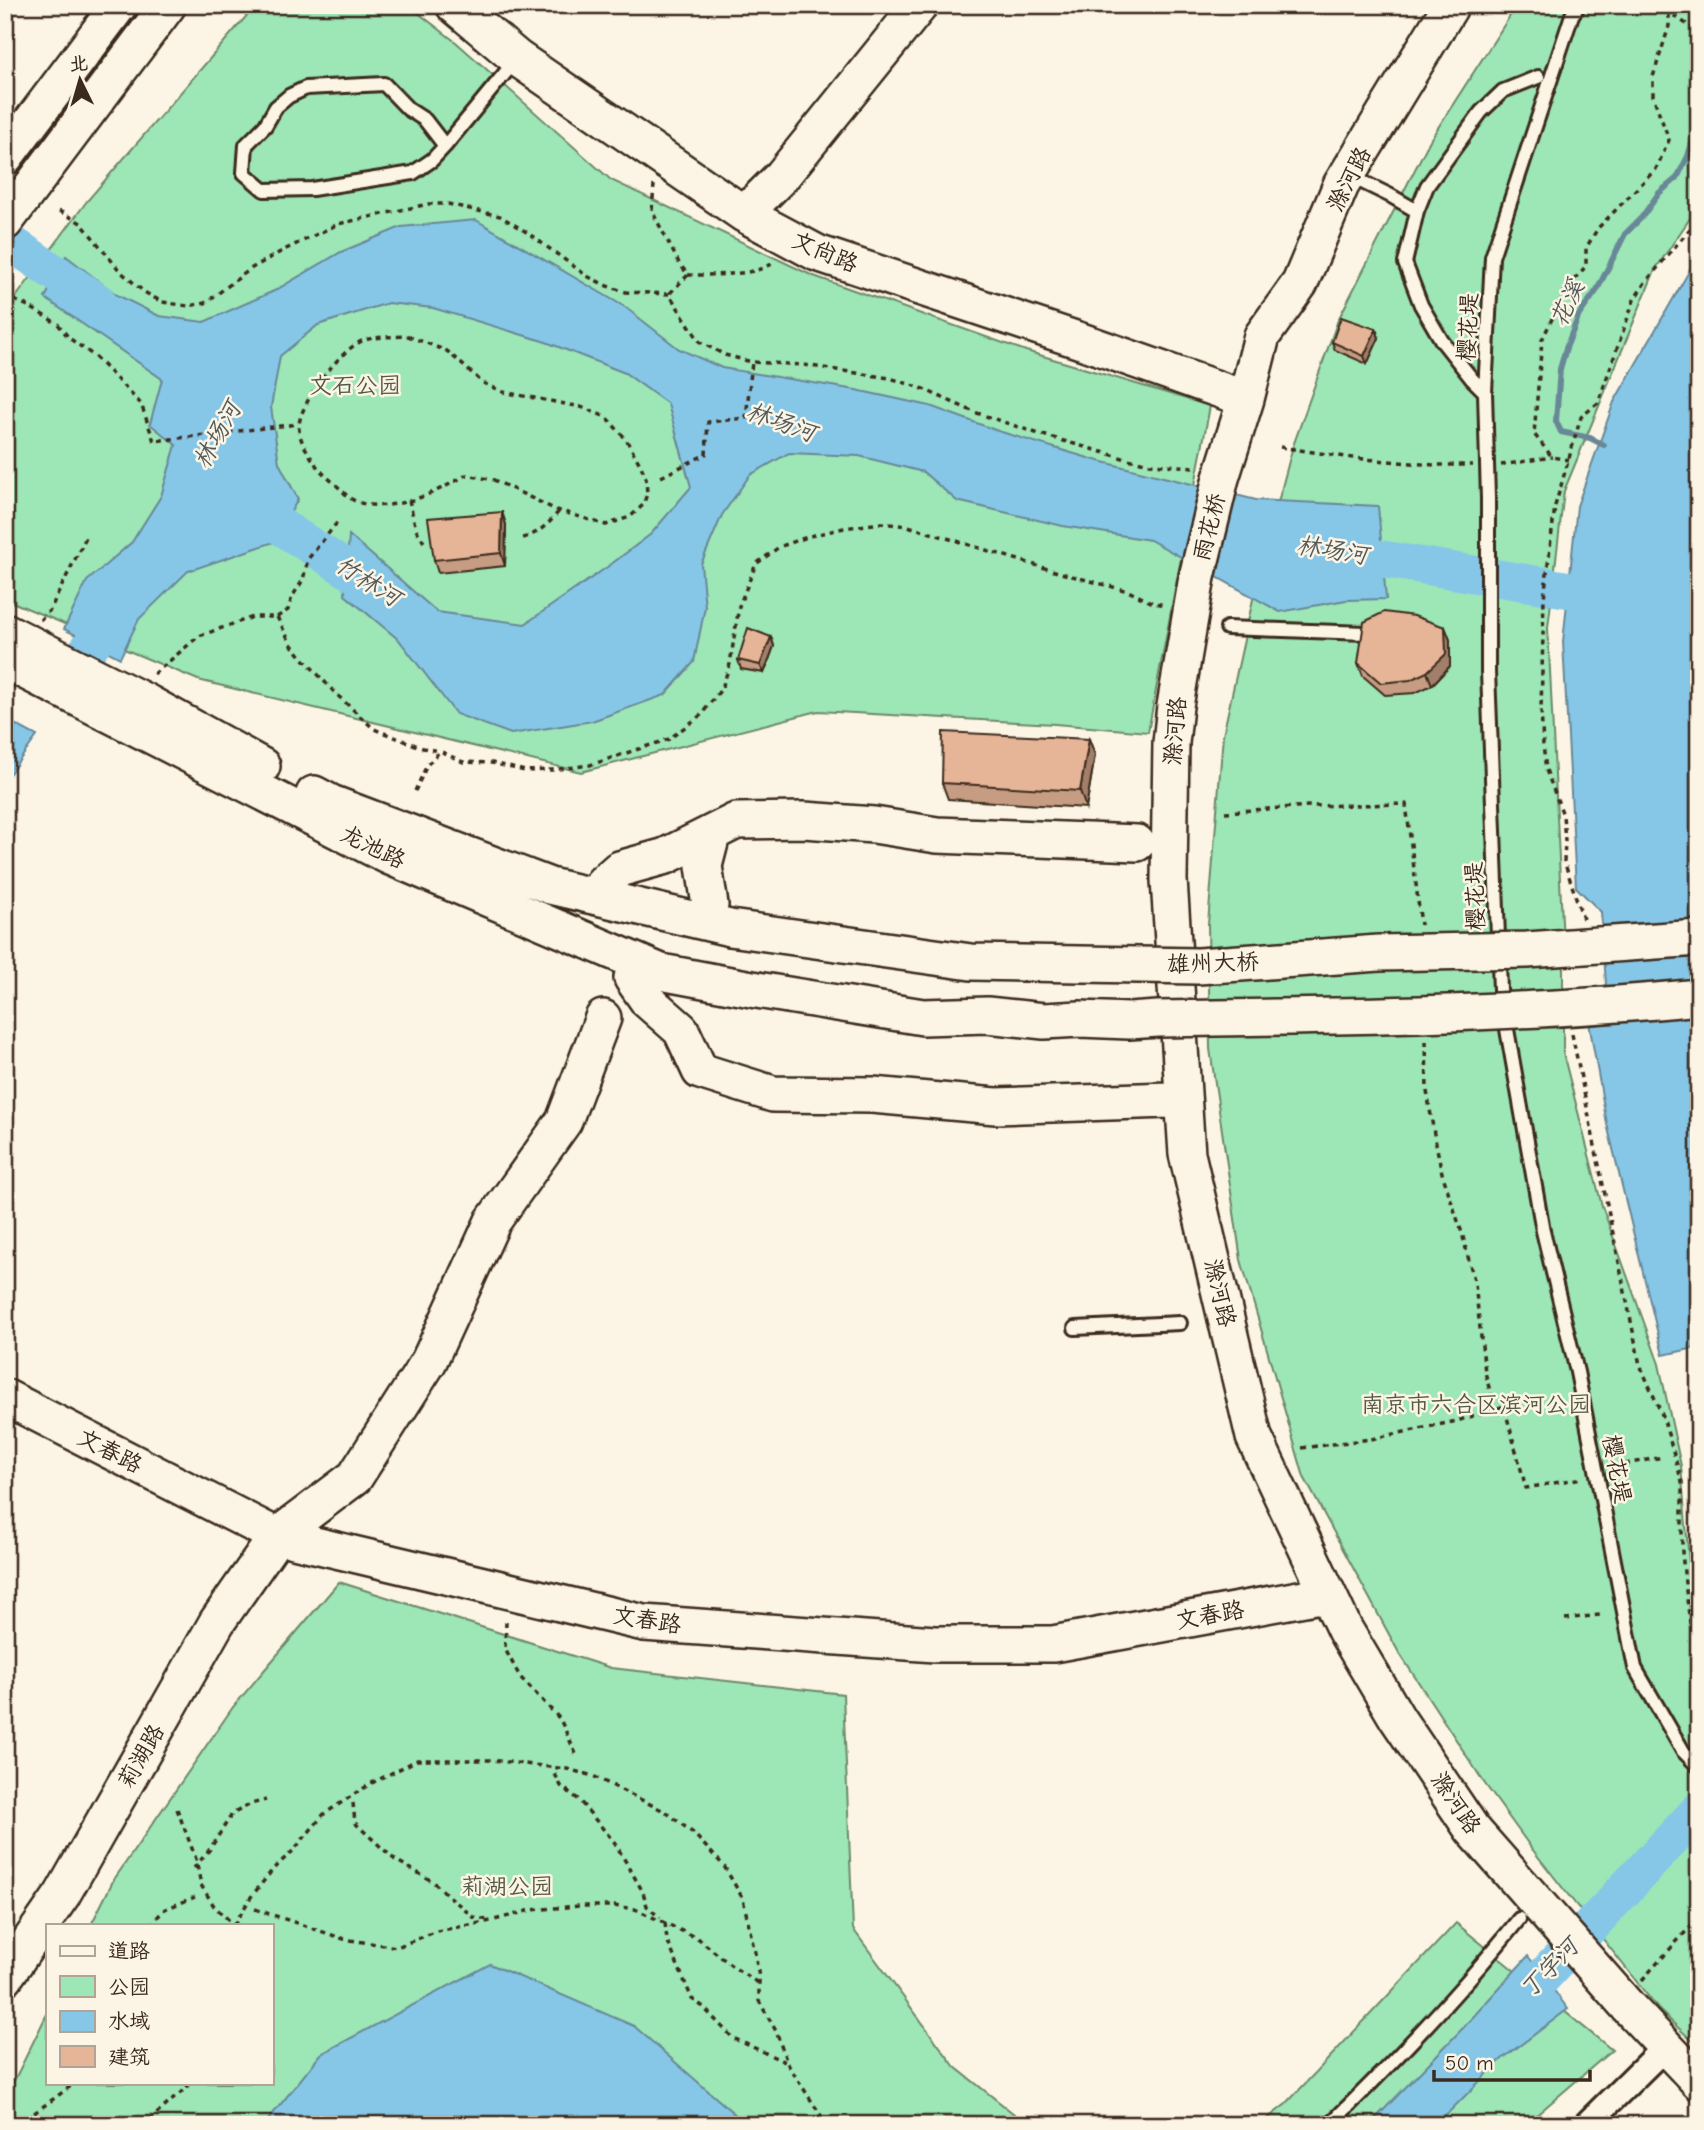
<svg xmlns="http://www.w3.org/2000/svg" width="1704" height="2130" viewBox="0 0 1704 2130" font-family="'Comic Neue','LXGW WenKai TC',sans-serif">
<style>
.green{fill:#9de6b5;stroke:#6c886a;stroke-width:2}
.water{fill:#86c7e7;stroke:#688897;stroke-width:2}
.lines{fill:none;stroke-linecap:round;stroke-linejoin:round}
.stream{stroke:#688897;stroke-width:6}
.river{stroke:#86c7e7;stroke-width:37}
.lane-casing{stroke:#3b2a1e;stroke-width:18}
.street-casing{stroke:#3b2a1e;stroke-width:30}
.secondary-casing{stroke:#3b2a1e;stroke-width:40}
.path{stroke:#3b2a1e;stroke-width:3.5;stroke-dasharray:5 5;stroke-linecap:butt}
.lane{stroke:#fcf5e5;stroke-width:12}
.street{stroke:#fcf5e5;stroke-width:24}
.secondary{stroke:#fcf5e5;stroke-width:35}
.secondary-bridge-casing{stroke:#3b2a1e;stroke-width:40;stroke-linecap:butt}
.secondary-bridge{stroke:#fcf5e5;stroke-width:35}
.wall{fill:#c69c82;stroke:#3b2a1e;stroke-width:2}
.shaded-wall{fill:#a17f6a;stroke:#3b2a1e;stroke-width:2}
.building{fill:#e6b597;stroke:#3b2a1e;stroke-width:2}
.labels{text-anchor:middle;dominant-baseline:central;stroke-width:5;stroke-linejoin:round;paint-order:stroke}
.street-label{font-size:23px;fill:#3b2a1e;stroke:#fcf5e5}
.park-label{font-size:23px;fill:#545944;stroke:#fcf5e5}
.water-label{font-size:24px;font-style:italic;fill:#52595a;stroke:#fcf5e5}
</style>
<rect width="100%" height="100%" fill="#fcf5e5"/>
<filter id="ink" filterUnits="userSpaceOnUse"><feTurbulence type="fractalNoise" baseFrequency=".0143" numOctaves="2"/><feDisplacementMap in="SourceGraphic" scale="14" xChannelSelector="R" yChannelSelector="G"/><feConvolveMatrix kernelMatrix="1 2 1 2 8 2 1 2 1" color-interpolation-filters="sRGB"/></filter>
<g filter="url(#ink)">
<!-- green -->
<path class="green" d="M 256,5 L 408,5 L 457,43 L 611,180 L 811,275 L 1026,351 L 1210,406 L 1148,732 L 1055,724 L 818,711 L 581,772 L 198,680 L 5,599 L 5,312 L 87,201 Z
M 1517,5 L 1699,5 L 1699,205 L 1655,270 L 1564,491 L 1548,628 L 1563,943 L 1563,1053 L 1602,1206 L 1659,1364 L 1681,1466 L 1693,1609 L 1699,1616 L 1699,2047 L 1659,2010 L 1532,1849 L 1485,1784 L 1398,1651 L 1304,1477 L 1241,1260 L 1210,1049 L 1208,924 L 1223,735 L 1257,581 L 1293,446 L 1338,320 L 1430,140 Z
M 339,1582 L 611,1668 L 843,1694 L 853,1929 L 955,2067 L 1028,2125 L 5,2125 L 5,2092 L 14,2081 L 47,2014 L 47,2083 L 271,2083 L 271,1925 L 91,1925 L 113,1881 L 233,1707 Z
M 1456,1923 L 1612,2050 L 1525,2125 L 1259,2125 L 1286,2104 Z"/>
<!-- water -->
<path class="water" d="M 476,220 L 625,307 L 679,349 L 722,368 L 856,390 L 930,406 L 998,431 L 1095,460 L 1256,500 L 1378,506 L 1386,599 L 1346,600 L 1280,612 L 1150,540 L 1063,526 L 957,501 L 923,472 L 859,456 L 789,453 L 750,475 L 722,515 L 701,564 L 705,607 L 694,662 L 665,695 L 592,721 L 511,734 L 456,714 L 399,640 L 345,595 L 349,535 L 437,612 L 525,624 L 610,565 L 651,534 L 691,487 L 668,404 L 625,373 L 546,342 L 433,308 L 388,303 L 318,325 L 280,356 L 271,407 L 279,463 L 298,499 L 274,542 L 188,571 L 139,619 L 120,658 L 64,629 L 87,581 L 132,542 L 161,496 L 176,445 L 150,424 L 162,379 L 45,298 L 66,256 L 117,295 L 159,316 L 204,322 L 274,291 L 341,252 L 401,227 Z
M 1699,254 L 1699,1357 L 1695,1348 L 1663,1355 L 1607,1124 L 1585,1000 L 1606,984 L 1601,912 L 1576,887 L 1563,642 L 1577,506 L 1614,402 Z
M 5,719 L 37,736 L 5,780 Z
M 1528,1956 L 1568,2009 L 1502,2059 L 1449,2112 L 1431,2125 L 1369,2125 L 1463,2028 Z
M 490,1964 L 634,2026 L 747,2125 L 264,2125 L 321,2054 Z"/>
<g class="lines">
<!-- stream -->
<path class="stream" d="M 1604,445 L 1590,438 L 1561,432 L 1556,421 L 1560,369 L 1566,348 L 1579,315 L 1597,290 L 1625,234 L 1642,217 L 1659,193 L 1677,178 L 1688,156 L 1699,122"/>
<!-- river -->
<path class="river" d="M 5,239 L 98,302
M 251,492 L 258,512 L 389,596
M 1333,551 L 1644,602 L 1699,606
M 78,662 L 123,604
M 1510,2012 L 1699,1810"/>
<!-- lane casing -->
<g class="lane-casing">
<path id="lane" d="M 1579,5 L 1572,15 L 1492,257 L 1485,392 L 1488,499 L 1488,671 L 1500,990 L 1543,1231 L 1577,1372 L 1635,1668 L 1683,1751 L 1699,1767
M 445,146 L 425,120 L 408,109 L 384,84 L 306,88 L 289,96 L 276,107 L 265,126 L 246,145 L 244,173 L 264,190 L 312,189 L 413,173 L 432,160 L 445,146 L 515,61
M 1350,176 L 1391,196 L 1417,211 L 1405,263 L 1421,305 L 1442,341 L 1472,379 L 1485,392
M 1417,211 L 1427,186 L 1481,112 L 1503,91 L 1538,77
M 1227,628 L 1366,633
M 1075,1328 L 1180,1323
M 1329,2125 C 1397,2059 1460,1993 1519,1919"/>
</g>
<!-- street casing -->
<g class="street-casing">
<path id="street" d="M 1586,2125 L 1666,2046"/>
</g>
<!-- secondary casing -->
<g class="secondary-casing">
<path id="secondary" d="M 454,5 L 517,58 L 744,214 L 817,253 L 1084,342 L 1246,399
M 1451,5 L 1341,185 L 1300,283 L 1262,336 L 1246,399 L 1221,478 L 1197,577 L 1175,706 L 1171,743 L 1170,809 L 1169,880 L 1187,1154 L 1254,1437 L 1345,1630 L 1397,1718 L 1472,1829 L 1631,2010 L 1699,2082
M 5,157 L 119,5
M 744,214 L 782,176 L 920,5
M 5,222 L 168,5
M 5,631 L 148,703 L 262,766
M 5,661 L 388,856 L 661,972 L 757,990
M 314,794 L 331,803 L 550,886 L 730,928
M 603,883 L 619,869 L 666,856 L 736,821 L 804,820 L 874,825 L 937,835 L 1137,843
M 710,905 L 704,866 L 712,835
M 632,978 L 648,1001 L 681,1030 L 700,1071 L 773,1094 L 872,1095 L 996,1106 L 1169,1100
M 5,1397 L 277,1536 L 644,1623 L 935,1644 L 1053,1644 L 1326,1594
M 5,1977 L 62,1895 L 217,1622 L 277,1536 L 355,1477 L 429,1361 L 493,1221 L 564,1121 L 603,1018"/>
</g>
<!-- path -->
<path class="path" d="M 1657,5 L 1699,32
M 654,185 L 652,211 L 679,263 L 688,275 L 669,294
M 59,211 L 81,223 L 120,271 L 144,292 L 162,302 L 188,306 L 205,303 L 252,268 L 284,250 L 338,224 L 428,204 L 448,204 L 500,216 L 528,233 L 587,276 L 607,286 L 626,292 L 669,294 L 700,342 L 725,355 L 752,362 L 804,365 L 890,378 L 921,388 L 974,412 L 1036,433 L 1123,458 L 1150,464 L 1195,467
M 688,275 C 709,275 759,276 774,262
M 5,296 L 28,306 L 58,324 L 69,338 L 94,356 L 141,404 L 154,441 L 298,424
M 408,336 L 447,351 L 483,383 L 503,392 L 581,407 L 606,417 L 626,439 L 641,466 L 646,478 L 647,494 L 643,505 L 630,517 L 606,525 L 554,509 L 494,480 L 466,475 C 436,493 390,515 355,501 C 348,498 341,489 335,484 C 328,478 321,472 316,465 C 309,453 298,440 299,426 C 299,404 342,346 365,340 C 378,336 394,337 408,336 Z
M 1280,447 L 1353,458 L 1434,465 L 1473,465
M 1569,460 L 1552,457 L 1534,434 L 1542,340 L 1566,289 L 1586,266 L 1586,248 L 1598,228 L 1656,169 L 1669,140 L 1653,96 L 1653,77 L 1669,26 L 1669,5
M 1501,465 L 1552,457
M 661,477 L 706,454 L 708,422 L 746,418 L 752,362
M 409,500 L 416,529 L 425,544
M 523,538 C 539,533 549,524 559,511
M 277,617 L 291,644 L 302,657 L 335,693 L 374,729 L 423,748 L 440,751
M 40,620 L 50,610 L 88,533
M 154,674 L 199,636 L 253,617 L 277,617 L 288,610 L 292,597 L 303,580 L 308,559 L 340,519
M 415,791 L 427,765 L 440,751 L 463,762 L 492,763 L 525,771 L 552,770 L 590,765 L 669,739 L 701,715 L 722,688 L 730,664 L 739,606 L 756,564 L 779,547 L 810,536 L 844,528 L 881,523 L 908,526 L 1061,573 L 1128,591 L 1153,603 L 1166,605
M 1225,812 L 1309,806 L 1406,804 L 1421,925
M 1583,919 L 1564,861 L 1565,841 L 1563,815 L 1546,770 L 1543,745 L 1541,709 L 1544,598 L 1555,506 L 1581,417 L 1598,403 L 1634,300 L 1644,284 L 1699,218
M 1572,1034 L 1640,1365 L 1663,1417 L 1682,1482 L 1682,1552 L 1685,1583 L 1690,1623 L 1699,1649
M 1426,1041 L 1427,1091 L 1434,1134 L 1442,1173 L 1462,1233 L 1475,1284 L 1485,1372 L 1493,1403
M 1302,1448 L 1371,1439 L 1457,1421 L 1504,1406 L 1526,1488 L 1582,1478
M 1615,1466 L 1663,1457
M 1565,1619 L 1600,1615
M 506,1622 L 505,1649 L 520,1677 L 560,1719 L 576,1754
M 555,1774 L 561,1786 L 578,1799 L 615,1843 L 643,1892 L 647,1906 L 660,1918
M 353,1803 L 355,1823 L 394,1859 L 432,1881 L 473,1917 L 488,1920
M 177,1809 L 196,1859 L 201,1885 L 214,1906 L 234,1925
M 194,1868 L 210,1849 L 232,1814 L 251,1804 L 266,1800
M 255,1909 L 344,1939 L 397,1947 L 437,1931 L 491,1921 L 531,1910 L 579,1906 L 614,1906 L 635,1909 L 699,1939 L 733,1967 L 758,1983
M 665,1923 L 667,1940 L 692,1999 L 702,2006 L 733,2038 L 787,2063
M 150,1925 L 165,1909 L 195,1897
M 234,1925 L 251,1897 L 274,1868 L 293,1851 L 324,1814 L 370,1784 L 417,1760 L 491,1760 L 567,1769 L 593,1776 L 666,1812 L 693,1833 L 724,1866 L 743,1899 L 755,1953 L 759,1978 L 759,2001 L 776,2031 L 787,2063 L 827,2125
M 1642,1980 L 1699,1917
M 18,2125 L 75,2083
M 140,2125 L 151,2119 L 187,2087 L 189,2083"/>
<!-- lane -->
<use href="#lane" class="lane"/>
<!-- street -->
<use href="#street" class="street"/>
<!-- secondary -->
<use href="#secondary" class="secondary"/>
<!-- secondary-bridge casing -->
<g class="secondary-bridge-casing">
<path id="secondary-bridge" d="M 730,928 L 971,962 L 1198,966 L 1379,953 L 1527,950 L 1699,938
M 757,990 L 923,1017 L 987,1015 L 1044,1021 L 1080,1019 L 1129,1021 L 1158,1019 C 1338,1016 1519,1015 1699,997"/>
</g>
<!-- secondary-bridge -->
<use href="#secondary-bridge" class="secondary-bridge"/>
</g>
<!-- wall -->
<path class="wall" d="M 1376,329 L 1379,338 L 1367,364 L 1335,350 L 1332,342 Z
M 502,512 L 506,525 L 505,566 L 438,573 L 434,560 Z
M 1445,627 L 1450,640 L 1450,666 L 1432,685 L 1415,693 L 1385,695 L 1363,676 L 1358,663 Z
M 771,637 L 774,646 L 764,673 L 741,669 L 738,660 Z
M 1089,739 L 1095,755 L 1086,808 L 948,799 L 942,783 Z"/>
<!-- shaded-wall -->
<path class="shaded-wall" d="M 1376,329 L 1379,338 L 1367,364 L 1364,356 Z
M 502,512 L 506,525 L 505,566 L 501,553 Z
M 1445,627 L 1450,640 L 1450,666 L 1432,685 L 1427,672 Z
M 771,637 L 774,646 L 764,673 L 760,665 Z
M 1089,739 L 1095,755 L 1086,808 L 1080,791 Z"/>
<!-- building -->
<path class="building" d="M 1341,317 L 1376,329 L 1364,356 L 1332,342 Z
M 502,512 L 501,553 L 434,560 L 428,518 Z
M 1384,612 L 1414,616 L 1445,627 L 1446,654 L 1427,672 L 1410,680 L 1381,683 L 1358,663 L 1364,622 Z
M 748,628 L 771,637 L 760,665 L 738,660 Z
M 943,732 L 1089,739 L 1080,791 L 942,783 Z
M 1699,1927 L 1699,1962 L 1693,1941 Z"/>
</g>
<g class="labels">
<!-- street labels -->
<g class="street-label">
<text transform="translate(1349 179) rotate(-63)">滁河路</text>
<text transform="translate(825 252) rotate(23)">文尚路</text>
<text transform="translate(1468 327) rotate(-87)">樱花堤</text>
<text transform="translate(1209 527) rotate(-76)">雨花桥</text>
<text transform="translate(1175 731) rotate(-85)">滁河路</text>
<text transform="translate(373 847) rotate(26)">龙池路</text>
<text transform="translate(1475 896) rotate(-92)">樱花堤</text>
<text transform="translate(1213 963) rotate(-2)">雄州大桥</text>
<text transform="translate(1220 1293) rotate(77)">滁河路</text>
<text transform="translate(110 1451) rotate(27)">文春路</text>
<text transform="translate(1617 1469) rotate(79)">樱花堤</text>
<text transform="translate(1210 1615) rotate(-10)">文春路</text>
<text transform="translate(647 1620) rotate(9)">文春路</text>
<text transform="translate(141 1756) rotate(-60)">莉湖路</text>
<text transform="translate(1456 1803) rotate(56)">滁河路</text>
</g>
<!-- park labels -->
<g class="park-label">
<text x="355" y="385">文石公园</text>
<text x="1476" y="1404">南京市六合区滨河公园</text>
<text x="507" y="1886">莉湖公园</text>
</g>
<!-- water labels -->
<g class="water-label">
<text transform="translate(1567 303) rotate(-65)">花溪</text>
<text transform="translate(781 422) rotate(20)">林场河</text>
<text transform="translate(217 435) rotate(-61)">林场河</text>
<text transform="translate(1332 550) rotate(9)">林场河</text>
<text transform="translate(368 581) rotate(32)">竹林河</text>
<text transform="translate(1549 1968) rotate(-46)">丁字河</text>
</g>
</g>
<!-- margin -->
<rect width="1704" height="2130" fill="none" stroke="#fcf5e5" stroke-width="28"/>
<rect x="14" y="14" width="1676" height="2102" fill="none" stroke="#3b2a1e" stroke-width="2.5" filter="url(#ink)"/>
<!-- legend -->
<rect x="46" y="1924" width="228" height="161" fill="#fcf5e5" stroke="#afa495" stroke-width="2"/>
<rect x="60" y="1946" width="35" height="10" fill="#fcf5e5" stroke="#afa495" stroke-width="2"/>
<text x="108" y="1958" font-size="21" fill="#3b2a1e">道路</text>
<rect x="60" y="1976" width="35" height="21" fill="#9de6b5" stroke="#afa495" stroke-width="2"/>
<text x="108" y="1994" font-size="21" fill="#3b2a1e">公园</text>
<rect x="60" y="2011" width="35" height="21" fill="#86c7e7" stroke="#afa495" stroke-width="2"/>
<text x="108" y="2028" font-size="21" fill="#3b2a1e">水域</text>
<rect x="60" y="2046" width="35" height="21" fill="#e6b597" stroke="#afa495" stroke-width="2"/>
<text x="108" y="2064" font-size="21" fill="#3b2a1e">建筑</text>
<!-- north arrow -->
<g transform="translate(80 80) rotate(355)" stroke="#fcf5e5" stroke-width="5" paint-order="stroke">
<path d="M0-5L12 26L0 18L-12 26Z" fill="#3b2a1e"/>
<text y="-10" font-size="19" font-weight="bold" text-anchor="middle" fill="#3b2a1e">北</text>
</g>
<!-- scale -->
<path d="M1434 2070v10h156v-10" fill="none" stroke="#3b2a1e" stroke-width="3.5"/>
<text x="1445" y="2070" font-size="21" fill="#3b2a1e" stroke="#fcf5e5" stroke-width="5" paint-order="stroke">50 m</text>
</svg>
